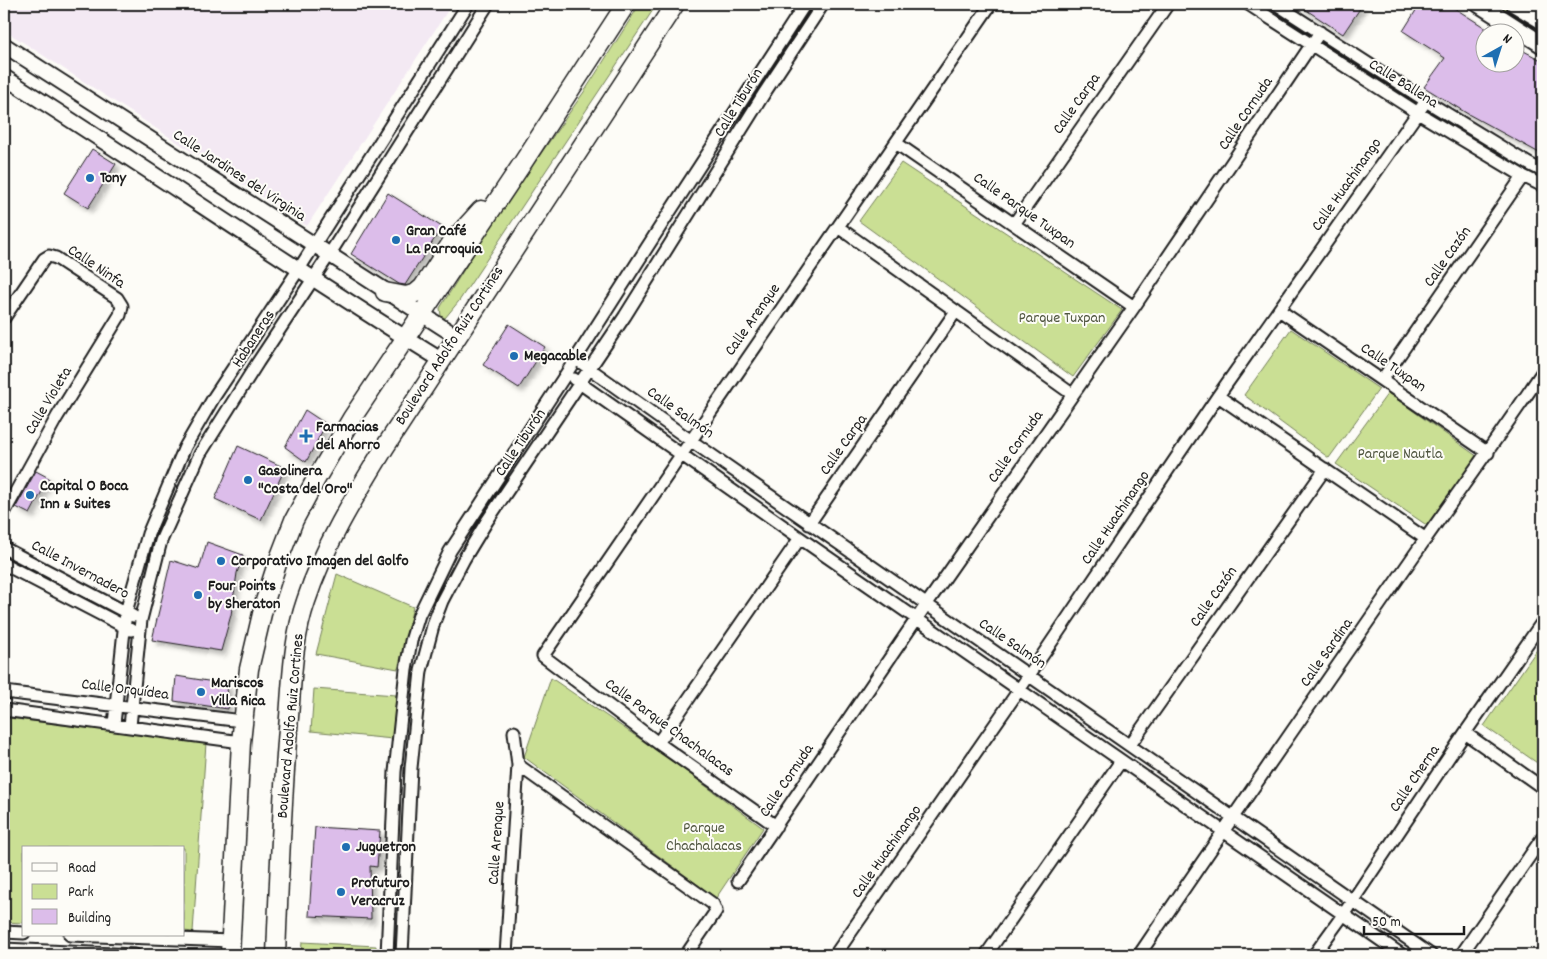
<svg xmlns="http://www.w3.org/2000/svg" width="1547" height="959" viewBox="0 0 1547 959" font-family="Dekko,sans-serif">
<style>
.built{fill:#f3e9f3}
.green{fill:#cadf94;stroke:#737e58}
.building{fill:#dcbdea;stroke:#1c1c1c;filter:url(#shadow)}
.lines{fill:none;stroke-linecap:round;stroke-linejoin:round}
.minor-casing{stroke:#1c1c1c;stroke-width:15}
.tertiary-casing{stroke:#1c1c1c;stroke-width:18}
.secondary-casing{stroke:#1c1c1c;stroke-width:20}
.primary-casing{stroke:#1c1c1c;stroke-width:21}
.minor{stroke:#fdfcf7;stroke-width:11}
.tertiary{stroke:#fdfcf7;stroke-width:14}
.secondary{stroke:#fdfcf7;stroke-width:16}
.primary{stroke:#fdfcf7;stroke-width:18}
.poi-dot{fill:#1f6fb2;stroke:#fdfcf7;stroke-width:2}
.labels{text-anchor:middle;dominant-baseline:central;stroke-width:4;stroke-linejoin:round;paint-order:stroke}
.street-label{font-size:16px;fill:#1c1c1c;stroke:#fdfcf7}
.poi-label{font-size:16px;font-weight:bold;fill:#1c1c1c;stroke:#fdfcf7;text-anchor:start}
.park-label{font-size:16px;fill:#505640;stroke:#fdfcf7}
</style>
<defs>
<filter id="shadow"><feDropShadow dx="4.5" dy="4.5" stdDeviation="2.5" flood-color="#0004"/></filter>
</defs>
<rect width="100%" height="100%" fill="#fdfcf7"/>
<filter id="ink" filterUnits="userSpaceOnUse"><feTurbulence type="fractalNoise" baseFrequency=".02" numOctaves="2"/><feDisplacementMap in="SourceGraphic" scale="10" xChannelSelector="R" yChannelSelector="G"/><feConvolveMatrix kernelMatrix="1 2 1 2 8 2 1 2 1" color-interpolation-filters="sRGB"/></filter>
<g filter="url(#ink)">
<!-- built -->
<path class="built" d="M 4,4 L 452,4 L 307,226 L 4,30 Z"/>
<!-- green -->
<path class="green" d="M 640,4 L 657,4 L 459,301 L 445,318 L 441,316 L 440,308 L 498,215 L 586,89 Z
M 1497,4 L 1507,4 L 1543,26 L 1543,32 Z
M 901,163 L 1122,310 L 1073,377 L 859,221 Z
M 1291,329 L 1379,389 L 1329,458 L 1244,395 Z
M 1388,393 L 1478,457 L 1428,526 L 1336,464 Z
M 337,574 L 413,607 L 398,669 L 316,654 Z
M 1543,641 L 1543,767 L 1484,726 Z
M 551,678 L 665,756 L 763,828 L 716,898 L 524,757 Z
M 314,689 L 396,695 L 393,739 L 311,731 Z
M 8,718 L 206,743 L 193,932 L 184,931 L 184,848 L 24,848 L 24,923 L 4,922 L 4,734 L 5,719 Z
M 302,942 L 376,946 L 376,955 L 301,955 Z"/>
<!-- building -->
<path class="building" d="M 1297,4 L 1363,4 L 1343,34 Z
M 1420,4 L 1448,4 L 1484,27 L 1484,62 L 1514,62 L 1514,46 L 1543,61 L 1543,155 L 1468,114 L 1424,87 L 1445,58 L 1403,31 Z
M 92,149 L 116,164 L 88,208 L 64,193 Z
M 388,193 L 442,227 L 405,285 L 399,284 L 351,254 Z
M 509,324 L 545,347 L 519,388 L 483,365 Z
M 305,410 L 326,424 L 306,462 L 285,447 Z
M 238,446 L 285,468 L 261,520 L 215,499 Z
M 36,471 L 49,478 L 30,514 L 16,507 Z
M 207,542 L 243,555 L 237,573 L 231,615 L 221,651 L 152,640 L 171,560 L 199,569 Z
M 176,676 L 227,684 L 228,709 L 174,701 Z
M 315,827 L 380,831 L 377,867 L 370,866 L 371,919 L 309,916 Z"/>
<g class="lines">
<!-- minor casing -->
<g class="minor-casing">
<path id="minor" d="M 1248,4 L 1418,113 L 1523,176 L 1543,186
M 1276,4 L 1426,101 L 1529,164 L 1543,171
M 896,143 L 1134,307
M 1014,224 L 1168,4
M 838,227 L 1072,394
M 1279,310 L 1488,453
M 4,318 L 44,259 L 49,256 L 56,258 L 117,298 L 122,306 L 120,315 L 57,417 L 4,513
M 576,359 L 690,440 L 1431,955
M 574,379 L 800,538 L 1402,955
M 1382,380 L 1523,176
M 1218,396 L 1426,539
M 809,524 L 956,311
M 4,548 L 133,616
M 4,564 L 131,630
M 4,692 L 242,721
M 4,710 L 241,742
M 114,724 L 126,612 L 148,534 L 185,447 L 214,397 L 299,269 L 468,4
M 130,726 L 141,620 L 161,541 L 200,454 L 258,362 L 329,255 L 488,4
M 1465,733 L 1543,788
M 658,743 L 800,538
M 1130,745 L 1325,469
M 518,765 L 713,904 L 716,911 L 686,955
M 776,826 L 658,743 L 543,656 L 991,4
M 738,881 L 926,605 L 1134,307 L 1320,32
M 4,932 L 24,933
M 70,935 L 231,941
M 4,949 L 135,955
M 387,955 L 395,772 L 406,669 L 411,641 L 419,615 L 450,551 L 566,374 L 669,213 L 805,4
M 402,955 L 411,768 L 421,671 L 434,622 L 442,601 L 464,559 L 487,521 L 625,316 L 765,92 L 823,4
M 506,955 L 518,765 L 514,732
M 835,955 L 1019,690 L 1218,396 L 1426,101
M 986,955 L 1121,761
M 1139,955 C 1233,816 1328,679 1424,541 C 1464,484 1505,428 1543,371
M 1314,955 L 1343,915 L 1465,733 L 1543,621
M 1461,955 L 1543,837"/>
</g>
<!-- tertiary casing -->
<g class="tertiary-casing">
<path id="tertiary" d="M 4,45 L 456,336
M 4,77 C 150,170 294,269 441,360"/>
</g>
<!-- secondary casing -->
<g class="secondary-casing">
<path id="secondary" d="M 1479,4 L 1543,45
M 1515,4 L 1543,21"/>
</g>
<!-- primary casing -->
<g class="primary-casing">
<path id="primary" d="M 385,292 L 406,296 L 416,293 L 423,287 L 452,242 L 481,210
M 230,955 L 241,742 L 249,669 L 265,601 L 277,564 L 294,520 L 316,479 L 352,418 L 520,167 L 626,4
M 276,955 C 279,876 282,796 289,717 C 292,679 293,638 306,601 C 324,546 355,496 385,447 L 675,4"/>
</g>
<!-- minor -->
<use href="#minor" class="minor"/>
<!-- tertiary -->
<use href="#tertiary" class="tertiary"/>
<!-- secondary -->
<use href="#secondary" class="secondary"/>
<!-- primary -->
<use href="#primary" class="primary"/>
</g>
</g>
<!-- markers -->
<g class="poi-dot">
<circle cx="90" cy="178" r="5"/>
<circle cx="396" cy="240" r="5"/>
<circle cx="514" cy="356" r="5"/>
<path d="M303.5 428.5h5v5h5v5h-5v5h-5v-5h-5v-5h5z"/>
<circle cx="248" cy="480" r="5"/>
<circle cx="30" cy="495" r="5"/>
<circle cx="221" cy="561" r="5"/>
<circle cx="198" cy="595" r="5"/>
<circle cx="201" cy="692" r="5"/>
<circle cx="346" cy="847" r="5"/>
<circle cx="341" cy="892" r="5"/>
</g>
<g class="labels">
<!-- street labels -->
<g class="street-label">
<text transform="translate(1403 84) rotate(32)">Calle Ballena</text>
<text transform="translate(739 103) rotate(-58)">Calle Tiburón</text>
<text transform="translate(1077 104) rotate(-55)">Calle Carpa</text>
<text transform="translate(1246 114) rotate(-56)">Calle Cornuda</text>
<text transform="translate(239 176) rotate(33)">Calle Jardines del Virginia</text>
<text transform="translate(1347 185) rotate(-55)">Calle Huachinango</text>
<text transform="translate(1024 211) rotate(35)">Calle Parque Tuxpan</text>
<text transform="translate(1448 257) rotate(-55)">Calle Cazón</text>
<text transform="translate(96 267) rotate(34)">Calle Ninfa</text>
<text transform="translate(753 320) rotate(-55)">Calle Arenque</text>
<text transform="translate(254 339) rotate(-57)">Habaneras</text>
<text transform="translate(450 346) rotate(-57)">Boulevard Adolfo Ruiz Cortines</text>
<text transform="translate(1393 368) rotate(34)">Calle Tuxpan</text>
<text transform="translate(49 401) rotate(-59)">Calle Violeta</text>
<text transform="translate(680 413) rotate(35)">Calle Salmón</text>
<text transform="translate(521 443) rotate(-56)">Calle Tiburón</text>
<text transform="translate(844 445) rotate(-55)">Calle Carpa</text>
<text transform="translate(1016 447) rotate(-55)">Calle Cornuda</text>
<text transform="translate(1116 518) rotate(-56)">Calle Huachinango</text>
<text transform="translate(80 570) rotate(28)">Calle Invernadero</text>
<text transform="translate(1214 597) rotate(-55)">Calle Cazón</text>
<text transform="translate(1012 644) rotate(34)">Calle Salmón</text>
<text transform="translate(1327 653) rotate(-55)">Calle Sardina</text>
<text transform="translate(125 690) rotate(7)">Calle Orquídea</text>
<text transform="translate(291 726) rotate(-85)">Boulevard Adolfo Ruiz Cortines</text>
<text transform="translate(669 728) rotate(36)">Calle Parque Chachalacas</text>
<text transform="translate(1415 779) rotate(-56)">Calle Cherna</text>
<text transform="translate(787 781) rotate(-56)">Calle Cornuda</text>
<text transform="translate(497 843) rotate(-86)">Calle Arenque</text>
<text transform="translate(887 852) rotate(-55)">Calle Huachinango</text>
</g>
<!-- poi labels -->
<g class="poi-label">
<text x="100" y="178">Tony</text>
<text x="406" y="231">Gran Café<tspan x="406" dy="18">La Parroquia</tspan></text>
<text x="524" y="356">Megacable</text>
<text x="316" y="427">Farmacias<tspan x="316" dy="18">del Ahorro</tspan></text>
<text x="258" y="471">Gasolinera<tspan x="258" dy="18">"Costa del Oro"</tspan></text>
<text x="40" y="486">Capital O Boca<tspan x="40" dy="18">Inn &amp; Suites</tspan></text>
<text x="231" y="561">Corporativo Imagen del Golfo</text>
<text x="208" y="586">Four Points<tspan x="208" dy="18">by Sheraton</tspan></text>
<text x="211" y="683">Mariscos<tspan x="211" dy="18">Villa Rica</tspan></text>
<text x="356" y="847">Juguetron</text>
<text x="351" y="883">Profuturo<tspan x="351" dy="18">Veracruz</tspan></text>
</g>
<!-- park labels -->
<g class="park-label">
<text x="1062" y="318">Parque Tuxpan</text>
<text x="1400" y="454">Parque Nautla</text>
<text x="704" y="828">Parque<tspan x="704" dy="18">Chachalacas</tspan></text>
</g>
</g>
<!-- margin -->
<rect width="1547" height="959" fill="none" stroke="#fdfcf7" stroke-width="20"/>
<rect x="10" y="10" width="1527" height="939" fill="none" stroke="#1c1c1c" stroke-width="2" filter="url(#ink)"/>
<!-- legend -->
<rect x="22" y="846" width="162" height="90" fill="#fdfcf7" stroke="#a3a29f"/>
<rect x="32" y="863" width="25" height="8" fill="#fdfcf7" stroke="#a3a29f"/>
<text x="68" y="872" font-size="15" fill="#1c1c1c">Road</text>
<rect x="32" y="884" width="25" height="15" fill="#cadf94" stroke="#a3a29f"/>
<text x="68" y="896" font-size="15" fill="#1c1c1c">Park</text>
<rect x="32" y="909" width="25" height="15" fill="#dcbdea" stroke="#a3a29f"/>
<text x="68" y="922" font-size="15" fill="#1c1c1c">Building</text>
<!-- north arrow -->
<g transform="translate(1500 48) rotate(39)"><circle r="24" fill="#fdfcf7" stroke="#a3a29f"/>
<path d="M0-4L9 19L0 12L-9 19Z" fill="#1f6fb2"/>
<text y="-8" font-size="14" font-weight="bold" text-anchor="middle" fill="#1c1c1c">N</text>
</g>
<!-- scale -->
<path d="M1364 926v8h100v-8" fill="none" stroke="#1c1c1c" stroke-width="2.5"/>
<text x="1372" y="926" font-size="15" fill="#1c1c1c" stroke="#fdfcf7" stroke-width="4" paint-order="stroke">50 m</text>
</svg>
